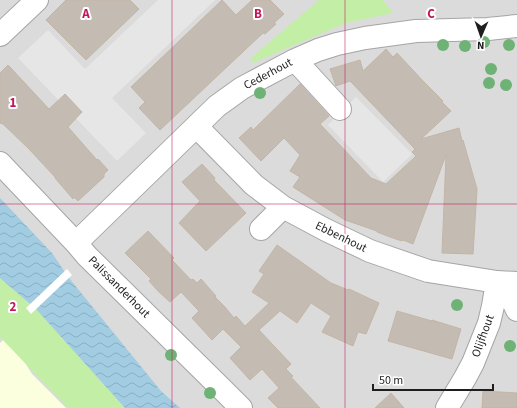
<svg xmlns="http://www.w3.org/2000/svg" width="517" height="408" viewBox="0 0 517 408" font-family="'Source Sans 3',sans-serif">
<style>
.residential{fill:#dcdbdb}
.education{fill:#fcffde}
.grass{fill:#c3eea6}
.parking{fill:#e6e6e6}
.water{fill:url(#water-waves)}
.pier{fill:#fff}
.building{fill:#c4bcb3;stroke:#c3b5a5}
.lines{fill:none;stroke-linecap:round;stroke-linejoin:round}
.minor-casing{stroke:#a5a5a5;stroke-width:24}
.minor{stroke:#fff;stroke-width:22}
.tree{fill:#6eb375}
.grid{fill:none;stroke:#c2185b;stroke-width:1;stroke-opacity:0.55}
.labels{text-anchor:middle;dominant-baseline:central;stroke-width:4;stroke-linejoin:round;paint-order:stroke}
.street-label{font-size:12px;fill:#1e1e1e;stroke:#fff}
.grid-label{font-size:13px;text-anchor:middle;font-weight:bold;fill:#c2185b;stroke:#fff;stroke-width:4;stroke-linejoin:round;paint-order:stroke}
</style>
<defs>
<pattern id="water-waves" width="16" height="10" patternUnits="userSpaceOnUse"><rect width="16" height="10" fill="#a1cce1"/><path d="M0 5q4-4 8 0t8 0" fill="none" stroke="#8aafc1"/></pattern>
</defs>
<rect width="100%" height="100%" fill="#f0ede4"/>
<!-- residential -->
<path class="residential" d="M 0,0 L 517,0 L 517,408 L 0,408 Z"/>
<!-- education -->
<path class="education" d="M 6,337 L 17,350 L 32,374 L 66,408 L 0,408 L 0,343 Z"/>
<!-- grass -->
<path class="grass" d="M 319,0 L 383,0 L 393,13 L 346,23 L 252,63 L 251,58 Z
M 0,278 L 36,309 L 125,408 L 68,408 L 0,337 Z"/>
<!-- parking -->
<path class="parking" d="M 158,0 L 215,0 L 112,98 L 146,133 L 117,161 L 18,58 L 48,30 L 85,69 Z
M 356,97 L 412,154 L 383,182 L 328,125 Z"/>
<!-- water -->
<path class="water" d="M 0,198 L 52,253 L 69,278 L 161,391 L 180,408 L 125,408 L 36,309 L 0,278 Z"/>
<!-- pier -->
<path class="pier" d="M 67,269 L 72,275 L 31,314 L 26,308 Z"/>
<!-- building -->
<path class="building" d="M 66,0 L 130,0 L 139,9 L 86,60 L 46,20 Z
M 222,0 L 236,15 L 252,0 L 270,0 L 284,14 L 274,23 L 276,24 L 265,34 L 263,33 L 160,130 L 139,108 L 145,102 L 131,87 Z
M 386,49 L 393,57 L 397,53 L 424,82 L 443,101 L 442,102 L 451,111 L 421,139 L 459,128 L 462,141 L 463,140 L 477,189 L 473,254 L 442,253 L 446,155 L 413,244 L 403,240 L 402,241 L 390,237 L 377,232 L 377,231 L 345,220 L 293,187 L 300,177 L 290,171 L 300,155 L 284,138 L 261,161 L 239,138 L 251,127 L 253,130 L 300,84 L 329,116 L 320,124 L 371,178 L 386,184 L 416,156 L 412,152 L 415,149 L 350,81 L 336,86 L 330,69 L 360,60 L 363,71 Z
M 8,65 L 9,67 L 9,66 L 49,109 L 65,94 L 82,112 L 68,127 L 97,160 L 98,159 L 108,170 L 104,174 L 104,177 L 78,201 L 74,197 L 73,199 L 55,178 L 55,177 L 29,149 L 3,124 L 0,123 L 0,73 Z
M 202,164 L 215,178 L 214,180 L 246,213 L 206,251 L 179,223 L 200,201 L 182,182 Z
M 148,231 L 174,258 L 172,260 L 191,280 L 193,279 L 197,283 L 201,279 L 216,296 L 215,297 L 225,307 L 234,318 L 236,316 L 245,326 L 269,303 L 252,292 L 264,274 L 259,271 L 277,245 L 331,283 L 348,290 L 349,289 L 379,303 L 366,334 L 358,332 L 353,346 L 322,332 L 331,316 L 311,303 L 297,323 L 280,311 L 259,330 L 291,364 L 286,369 L 293,376 L 291,377 L 320,408 L 278,408 L 268,398 L 279,388 L 262,369 L 250,380 L 230,358 L 241,347 L 223,329 L 212,340 L 192,318 L 199,311 L 181,292 L 170,302 L 159,292 L 149,281 L 151,279 L 125,253 Z
M 397,311 L 432,321 L 432,320 L 461,329 L 452,359 L 388,341 Z
M 483,391 L 517,393 L 517,408 L 482,408 Z
M 391,393 L 404,408 L 375,408 Z"/>
<g class="lines">
<!-- minor casing -->
<g class="minor-casing">
<path id="minor" d="M 0,35 L 37,0
M 295,60 L 340,109
M 197,127 L 254,185 L 283,207 L 326,230 L 370,251 L 428,271 L 497,282 L 517,283
M 0,163 L 76,243 L 87,256 L 221,388 L 241,408
M 261,229 L 283,207
M 76,243 L 217,106 L 242,88 L 295,60 L 318,50 L 337,44 L 365,38 L 416,31 L 488,29 L 517,26
M 508,283 L 510,295 L 517,310
M 447,408 L 465,378 L 473,363 L 489,323 L 493,306 L 497,282"/>
</g>
<!-- minor -->
<use href="#minor" class="minor"/>
</g>
<!-- trees -->
<g class="tree">
<circle cx="484" cy="42" r="6"/>
<circle cx="443" cy="45" r="6"/>
<circle cx="509" cy="45" r="6"/>
<circle cx="465" cy="46" r="6"/>
<circle cx="491" cy="69" r="6"/>
<circle cx="489" cy="83" r="6"/>
<circle cx="506" cy="85" r="6"/>
<circle cx="260" cy="93" r="6"/>
<circle cx="457" cy="305" r="6"/>
<circle cx="510" cy="346" r="6"/>
<circle cx="171" cy="355" r="6"/>
<circle cx="210" cy="393" r="6"/>
</g>
<!-- grid -->
<path class="grid" d="M 172,0 L 172,408M 345,0 L 345,408M 0,204 L 517,204"/>
<g class="labels">
<!-- street labels -->
<g class="street-label">
<text transform="translate(268 74) rotate(-28)">Cederhout</text>
<text transform="translate(341 237) rotate(26)">Ebbenhout</text>
<text transform="translate(119 287) rotate(45)">Palissanderhout</text>
<text transform="translate(483 336) rotate(-70)">Olijfhout</text>
</g>
</g>
<g class="grid-label">
<text x="86" y="18">A</text>
<text x="258" y="18">B</text>
<text x="431" y="18">C</text>
<text x="13" y="107">1</text>
<text x="13" y="311">2</text>
</g>
<!-- north arrow -->
<g transform="translate(481 36) rotate(182)" stroke="#ffffff" stroke-width="3" paint-order="stroke">
<path d="M0-3L7 15L0 10L-7 15Z" fill="#1e1e1e"/>
<text y="-6" font-size="11" font-weight="bold" text-anchor="middle" fill="#1e1e1e">N</text>
</g>
<!-- scale -->
<path d="M373 384v6h120v-6" fill="none" stroke="#1e1e1e" stroke-width="2"/>
<text x="379" y="384" font-size="12" fill="#1e1e1e" stroke="#ffffff" stroke-width="3" paint-order="stroke">50 m</text>
</svg>
